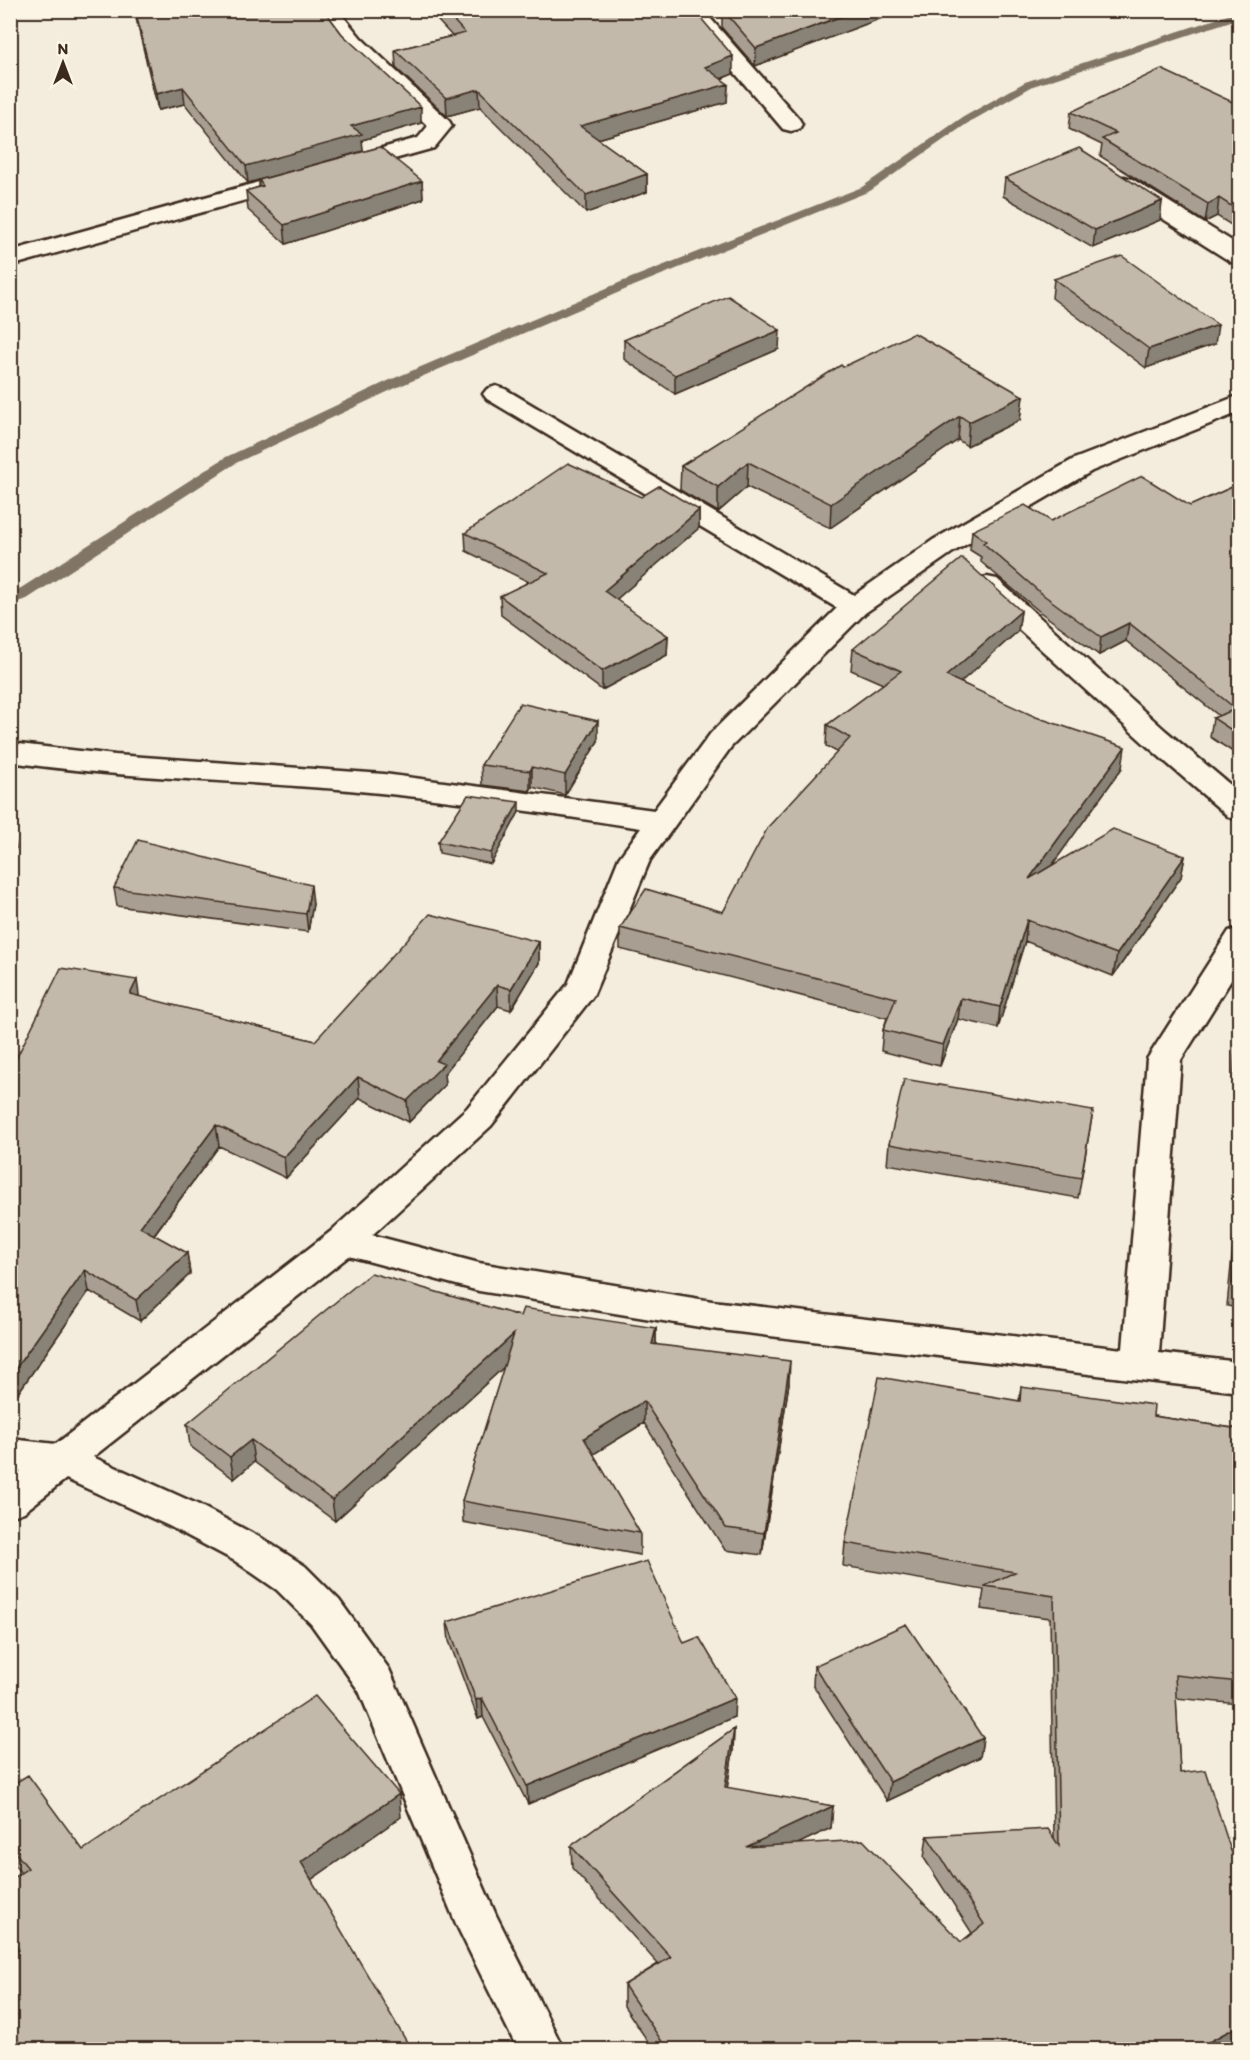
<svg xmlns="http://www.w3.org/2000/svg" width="1250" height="2060" viewBox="0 0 1250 2060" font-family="Itim,sans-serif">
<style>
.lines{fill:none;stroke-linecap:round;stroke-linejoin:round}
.stream{fill:#817466;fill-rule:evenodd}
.street-casing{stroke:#3b2a1e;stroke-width:5}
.street{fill:#fcf5e5;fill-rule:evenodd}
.wall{fill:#a89f92;stroke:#3b2a1e;stroke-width:1.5}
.shaded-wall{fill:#888277;stroke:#3b2a1e;stroke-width:1.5}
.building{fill:#c3b9aa;stroke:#3b2a1e;stroke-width:1.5}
</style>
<rect width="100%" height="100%" fill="#f4eddd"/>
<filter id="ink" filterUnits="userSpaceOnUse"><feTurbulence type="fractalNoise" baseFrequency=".0167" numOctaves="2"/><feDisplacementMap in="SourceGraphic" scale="12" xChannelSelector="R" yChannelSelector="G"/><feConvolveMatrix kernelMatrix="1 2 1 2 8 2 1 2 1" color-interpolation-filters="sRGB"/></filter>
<g filter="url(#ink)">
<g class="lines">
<!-- stream -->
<path class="stream" d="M 1240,11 L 1240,18 L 1033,86 L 968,123 L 870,191 L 629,288 L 400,386 L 236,463 L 27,599 L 10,604 L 10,595 L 226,457 L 390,380 L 621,282 L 862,187 L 960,119 L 1025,82 Z"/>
<!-- street casing -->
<g class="street-casing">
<path id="street" d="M 316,10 L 338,10 L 361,38 L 449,121 L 452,126 L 434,148 L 344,173 L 336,171 L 332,166 L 336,161 L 418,138 L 428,126 L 345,48 Z
M 681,10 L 703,10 L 799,119 L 802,124 L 799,129 L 791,131 L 783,129 Z
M 288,174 L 296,176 L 300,181 L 296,186 L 10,266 L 10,251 Z
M 1124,177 L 1132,179 L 1240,246 L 1240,264 L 1231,262 L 1116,189 L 1112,184 L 1116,179 Z
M 496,386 L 505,389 L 854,595 L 933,540 L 1074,459 L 1240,395 L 1240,412 L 1092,471 L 953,552 L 865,613 L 731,747 L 650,860 L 593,996 L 491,1126 L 372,1235 L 479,1263 L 712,1301 L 1123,1349 L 1147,1059 L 1229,931 L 1240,928 L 1240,966 L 1181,1060 L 1159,1353 L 1240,1362 L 1240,1392 L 712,1329 L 479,1291 L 349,1256 L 93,1457 L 197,1504 L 263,1539 L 305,1566 L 339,1600 L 389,1669 L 496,1915 L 564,2050 L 518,2050 L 457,1926 L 359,1691 L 311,1624 L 277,1590 L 235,1561 L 169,1526 L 66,1479 L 24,1512 L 10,1517 L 10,1479 L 21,1471 L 10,1469 L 10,1439 L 56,1444 L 330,1232 L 467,1108 L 568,984 L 619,858 L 641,828 C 540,812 439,798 338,789 C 228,780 119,778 10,762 L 10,743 L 115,755 L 384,774 L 654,810 L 711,733 L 837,608 L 487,399 L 483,394 L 487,389 Z
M 987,577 L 997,579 L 1166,731 L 1240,793 L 1240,820 L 1229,817 L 1146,745 L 977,591 L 973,585 L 977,579 Z"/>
</g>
<!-- street -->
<use href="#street" class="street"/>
</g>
<!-- wall -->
<path class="wall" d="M 134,10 L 324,10 L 342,34 L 421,123 L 362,140 L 363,151 L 248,183 L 185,104 L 158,110 Z
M 428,10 L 694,10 L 733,74 L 721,79 L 728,84 L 727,102 L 598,139 L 647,174 L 647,192 L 586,213 L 480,107 L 447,116 L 396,68 L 395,50 L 452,36 Z
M 903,10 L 755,66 L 722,28 L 722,11 Z
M 1239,105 L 1239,230 L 1217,216 L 1205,222 L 1100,156 L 1102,145 L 1069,129 L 1071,112 Z
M 1005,178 L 1162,201 L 1160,220 L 1093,248 L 1003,196 Z
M 259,180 L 422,181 L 423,199 L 286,244 L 248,210 L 246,191 L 259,187 Z
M 1054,279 L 1215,344 L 1146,368 L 1052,298 Z
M 624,340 L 779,349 L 675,394 L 624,359 Z
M 843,367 L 1023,396 L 1020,420 L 967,446 L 958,440 L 830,528 L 747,487 L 718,512 L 680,490 L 681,466 Z
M 1239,484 L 1239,756 L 1210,737 L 1213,718 L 1219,716 L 1126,641 L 1099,655 L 1040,612 L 981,562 L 981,557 L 970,550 L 972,531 L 1051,521 L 1190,506 Z
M 641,497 L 699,510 L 699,528 L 615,600 L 668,636 L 667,655 L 602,690 L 501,615 L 500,596 L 529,582 L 466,551 L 465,533 Z
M 1021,611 L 1018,631 L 960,682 L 1122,768 L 1051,866 L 1185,856 L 1181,877 L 1113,976 L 1025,941 L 998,1028 L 958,1019 L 940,1066 L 881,1051 L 883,1030 L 887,1018 L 620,949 L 620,928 L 723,912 L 837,752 L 826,746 L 827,725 L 883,684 L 851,670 L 853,649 Z
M 598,741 L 565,795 L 532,787 L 530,791 L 482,785 L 481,765 Z
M 519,812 L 491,864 L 439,853 L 438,842 Z
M 114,888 L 313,904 L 308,932 L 117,906 Z
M 539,942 L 539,963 L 511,1010 L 498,1006 L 444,1074 L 445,1085 L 409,1122 L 360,1098 L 286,1178 L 219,1146 L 154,1235 L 187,1253 L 190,1274 L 140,1321 L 89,1291 L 16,1396 L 10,1394 L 10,1071 L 139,997 L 315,1041 Z
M 1239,1005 L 1239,1095 L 1233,1095 L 1236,1024 Z
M 1093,1111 L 1078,1198 L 887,1164 L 889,1144 Z
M 1239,1215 L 1239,1308 L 1227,1306 L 1234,1237 Z
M 520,1316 L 656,1328 L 656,1345 L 789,1383 L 762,1555 L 725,1550 L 644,1423 L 593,1454 L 640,1533 L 640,1555 L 463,1522 L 462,1501 L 504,1367 L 335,1521 L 254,1462 L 234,1479 L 190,1446 L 187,1424 Z
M 1021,1387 L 1153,1416 L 1239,1429 L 1239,1704 L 1176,1698 L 1180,1773 L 1231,1851 L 1239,1847 L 1239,2049 L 1231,2049 L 1230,2047 L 1226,2049 L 653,2049 L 624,2006 L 624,1985 L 658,1964 L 572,1868 L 571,1846 L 734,1729 L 733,1751 L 727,1788 L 833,1806 L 831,1828 L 797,1844 L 961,1942 L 972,1933 L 924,1858 L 927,1836 L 1054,1838 L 1050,1618 L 981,1609 L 984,1590 L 843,1566 L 845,1543 L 1019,1401 Z
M 447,1622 L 684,1643 L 734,1717 L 528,1804 L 483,1717 L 478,1719 L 449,1641 Z
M 814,1666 L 983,1738 L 980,1757 L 887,1801 L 813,1685 Z
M 10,1786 L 83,1850 L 401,1817 L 312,1879 L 14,1954 L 10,1949 L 10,1880 L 21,1873 L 10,1860 Z"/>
<!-- shaded-wall -->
<path class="shaded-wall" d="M 709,10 L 718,10 L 709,13 Z
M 858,10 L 903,10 L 755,66 L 756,48 Z
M 733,56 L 733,74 L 705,85 L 705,67 Z
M 728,84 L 727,102 L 580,144 L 580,126 Z
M 183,87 L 185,104 L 158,110 L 156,94 Z
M 479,89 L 480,107 L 447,116 L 446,98 Z
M 421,107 L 421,123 L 362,140 L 363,151 L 248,183 L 246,166 L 351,126 Z
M 647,174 L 647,192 L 586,213 L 586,195 Z
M 422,181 L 423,199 L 286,244 L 284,225 Z
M 1219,198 L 1217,216 L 1205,222 L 1208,204 Z
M 1162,201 L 1160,220 L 1093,248 L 1095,230 Z
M 13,210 L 16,228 L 10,230 L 10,211 Z
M 1218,325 L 1215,344 L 1146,368 L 1149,349 Z
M 780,330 L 779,349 L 675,394 L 675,375 Z
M 1023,396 L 1020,420 L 967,446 L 969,422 Z
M 960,416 L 958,440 L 830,528 L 831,504 Z
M 748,462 L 747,487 L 718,512 L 718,487 Z
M 699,510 L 699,528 L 604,610 L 604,591 Z
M 1021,611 L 1018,631 L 944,697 L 946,676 Z
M 1129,623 L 1126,641 L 1099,655 L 1101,637 Z
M 668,636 L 667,655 L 602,690 L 602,671 Z
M 598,721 L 598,741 L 565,795 L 565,775 Z
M 1125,747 L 1122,768 L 1027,900 L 1029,879 Z
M 532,767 L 532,787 L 530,791 L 530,771 Z
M 519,802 L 519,812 L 491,864 L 491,853 Z
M 12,828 L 16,848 L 10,855 L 10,830 Z
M 1185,856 L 1181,877 L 1113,976 L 1117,954 Z
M 311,885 L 313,904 L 308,932 L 306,914 Z
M 1027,920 L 1025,941 L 998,1028 L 1000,1007 Z
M 539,942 L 539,963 L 511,1010 L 511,989 Z
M 137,980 L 140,1001 L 130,994 Z
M 497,985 L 498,1006 L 444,1074 L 445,1085 L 409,1122 L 407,1101 L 436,1061 Z
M 961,998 L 958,1019 L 940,1066 L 943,1045 Z
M 358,1077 L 360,1098 L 286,1178 L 284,1157 Z
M 216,1125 L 219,1146 L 144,1248 L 140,1227 Z
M 187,1253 L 190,1274 L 140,1321 L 136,1300 Z
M 85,1270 L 89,1291 L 16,1396 L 11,1375 Z
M 656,1328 L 656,1350 L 652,1344 Z
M 514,1334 L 515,1357 L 335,1521 L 332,1500 Z
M 790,1361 L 789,1383 L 762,1555 L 764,1533 Z
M 644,1401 L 644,1423 L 584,1460 L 584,1438 Z
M 251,1440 L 254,1462 L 234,1479 L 230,1457 Z
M 482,1698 L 483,1717 L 478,1719 L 476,1700 Z
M 735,1698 L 734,1717 L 528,1804 L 527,1786 Z
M 734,1729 L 733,1751 L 724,1809 L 725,1787 Z
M 983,1738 L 980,1757 L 887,1801 L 890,1782 Z
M 399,1794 L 401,1817 L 305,1884 L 301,1862 Z
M 833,1806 L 831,1828 L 745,1869 L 746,1847 Z
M 1236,2027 L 1230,2047 L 1226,2049 L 1196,2049 Z"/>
<!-- building -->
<path class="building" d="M 135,10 L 324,10 L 342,34 L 421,107 L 351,126 L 362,134 L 246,166 L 183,87 L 156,94 Z
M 444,10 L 694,10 L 733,56 L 705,67 L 728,84 L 580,126 L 647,174 L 586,195 L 479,89 L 446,98 L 395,50 L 465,33 Z
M 723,10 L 858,10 L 756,48 Z
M 1161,69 L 1239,105 L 1239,211 L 1219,198 L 1208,204 L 1102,139 L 1116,133 L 1071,112 Z
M 380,147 L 422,181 L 284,225 L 246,191 L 263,186 L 259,180 Z
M 1079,148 L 1162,201 L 1095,230 L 1005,178 Z
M 1122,256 L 1218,325 L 1149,349 L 1054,279 Z
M 728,296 L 780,330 L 675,375 L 624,340 Z
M 914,333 L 1023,396 L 969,422 L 960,416 L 831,504 L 748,462 L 718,487 L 681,466 L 841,365 L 843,367 Z
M 568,463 L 641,497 L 659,486 L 699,510 L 604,591 L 668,636 L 602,671 L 500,596 L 548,573 L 465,533 Z
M 1142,476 L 1190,506 L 1239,484 L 1239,735 L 1213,718 L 1236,709 L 1129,623 L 1101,637 L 1042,594 L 983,543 L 986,541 L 972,531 L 1025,505 L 1051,521 Z
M 962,558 L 1021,611 L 946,676 L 1036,717 L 1125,747 L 1029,879 L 1113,829 L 1185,856 L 1117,954 L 1027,920 L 1000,1007 L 961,998 L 943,1045 L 883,1030 L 896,998 L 620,928 L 646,889 L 723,912 L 768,827 L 850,738 L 827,725 L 901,671 L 853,649 Z
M 520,703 L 598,721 L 565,775 L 532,767 L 530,771 L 481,765 Z
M 468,795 L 519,802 L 491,853 L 438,842 Z
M 138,840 L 311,885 L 306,914 L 114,888 Z
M 430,914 L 539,942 L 511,989 L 497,985 L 436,1061 L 444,1064 L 407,1101 L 358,1077 L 284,1157 L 216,1125 L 140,1227 L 187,1253 L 136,1300 L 85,1270 L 11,1375 L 10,1375 L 10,1071 L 61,968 L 137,980 L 130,994 L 315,1041 Z
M 1239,1027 L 1239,1071 L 1238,1071 Z
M 904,1079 L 1093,1111 L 1081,1178 L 889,1144 Z
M 1239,1216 L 1239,1284 L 1232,1283 Z
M 371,1273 L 520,1316 L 523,1308 L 656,1328 L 652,1344 L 790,1361 L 764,1533 L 726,1528 L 644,1401 L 584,1438 L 640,1533 L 462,1501 L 514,1334 L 332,1500 L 251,1440 L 230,1457 L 187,1424 Z
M 879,1377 L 1020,1401 L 1021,1387 L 1154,1405 L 1153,1416 L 1239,1429 L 1239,1682 L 1175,1675 L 1180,1773 L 1205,1770 L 1231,1851 L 1239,1847 L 1239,2032 L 1236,2027 L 1196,2049 L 667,2049 L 624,1985 L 671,1957 L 571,1846 L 734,1729 L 725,1787 L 833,1806 L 746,1847 L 863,1840 L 961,1942 L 984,1924 L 927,1836 L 1048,1829 L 1059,1846 L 1054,1596 L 985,1586 L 1015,1572 L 845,1543 Z
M 647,1561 L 684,1643 L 699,1637 L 735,1698 L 527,1786 L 482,1698 L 476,1700 L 447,1622 Z
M 906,1624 L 983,1738 L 890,1782 L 814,1666 Z
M 315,1696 L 399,1794 L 301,1862 L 411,2049 L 10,2049 L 10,1956 L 19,1950 L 10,1937 L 10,1880 L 28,1868 L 10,1846 L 10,1786 L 28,1775 L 83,1850 Z"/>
</g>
<!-- margin -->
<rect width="1250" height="2060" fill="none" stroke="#fcf5e5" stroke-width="36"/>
<rect x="18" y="18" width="1214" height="2024" fill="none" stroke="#3b2a1e" stroke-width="2" filter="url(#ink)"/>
<!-- north arrow -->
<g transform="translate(63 63)" stroke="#fcf5e5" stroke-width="4.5" paint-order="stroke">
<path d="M0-4.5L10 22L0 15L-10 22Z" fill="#3b2a1e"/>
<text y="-9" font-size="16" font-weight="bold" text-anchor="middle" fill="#3b2a1e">N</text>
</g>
</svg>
